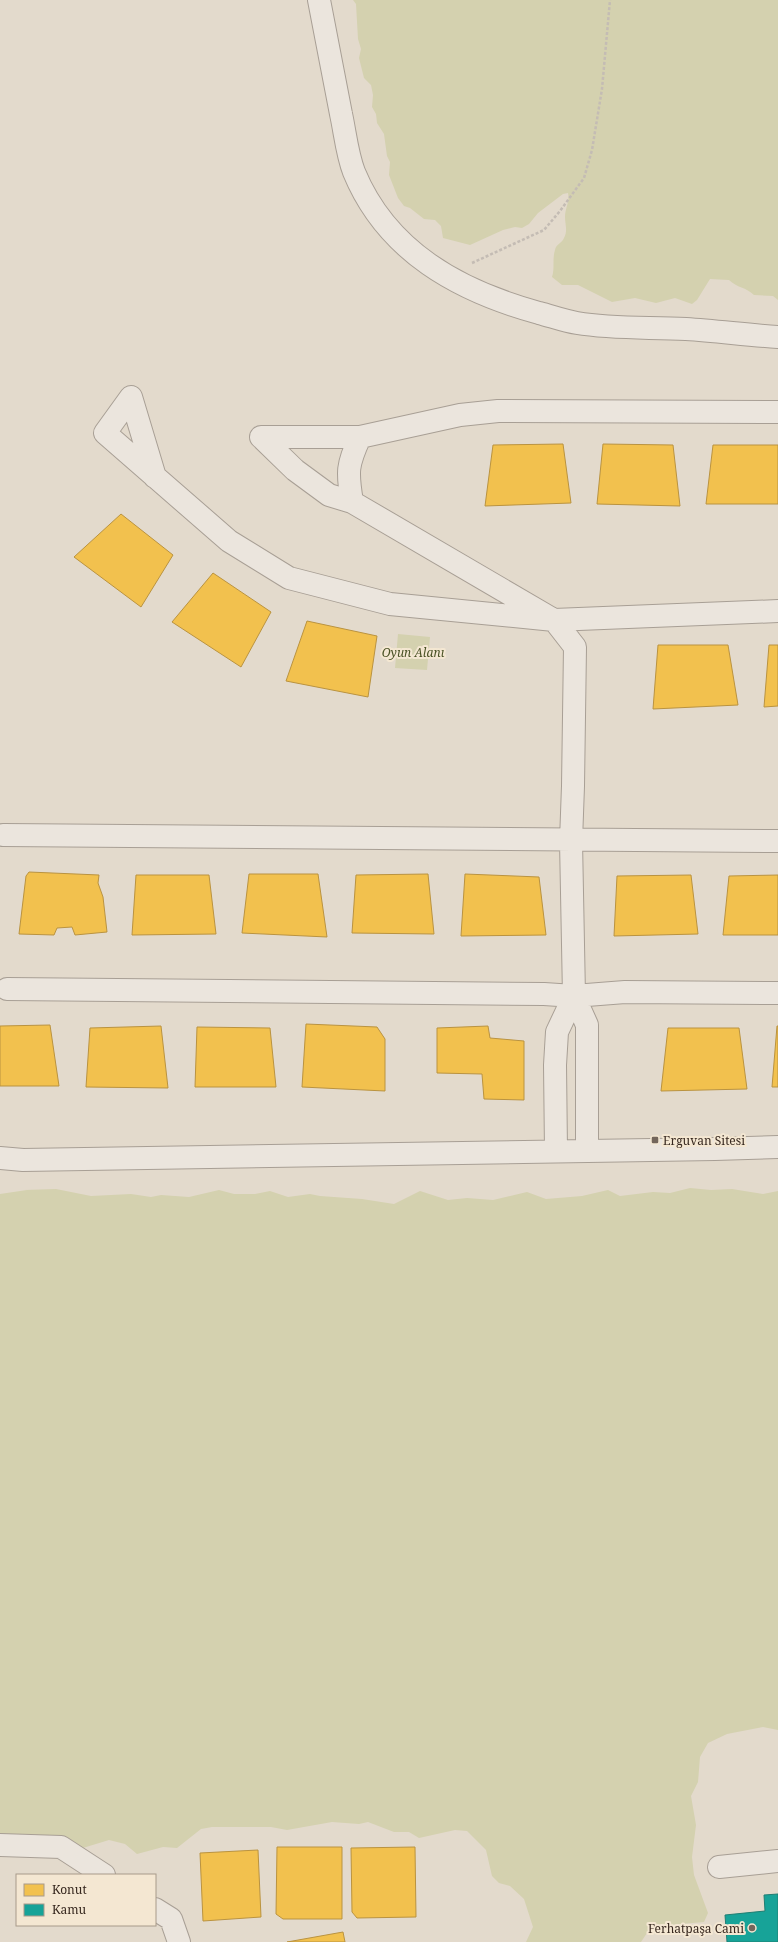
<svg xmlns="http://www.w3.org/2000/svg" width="778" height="1942" viewBox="0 0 778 1942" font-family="'Noto Serif',serif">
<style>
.green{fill:#d4d1af}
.homes{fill:#f2c14e;stroke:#ba9340}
.public{fill:#17a398;stroke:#207e73}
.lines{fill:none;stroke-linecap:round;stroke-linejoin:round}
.minor-casing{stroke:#a89f95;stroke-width:24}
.path{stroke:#c4bcb4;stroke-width:2.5;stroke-dasharray:3 2;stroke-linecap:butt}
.minor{stroke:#ebe5dd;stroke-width:22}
.poi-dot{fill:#73665b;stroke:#f4e7d2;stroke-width:1.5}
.labels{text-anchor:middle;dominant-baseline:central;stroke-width:4;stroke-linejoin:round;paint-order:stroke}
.park-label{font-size:12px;font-style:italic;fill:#4a5225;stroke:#f4e7d2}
.poi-label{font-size:12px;fill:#36271e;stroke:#f4e7d2;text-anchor:start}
</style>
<rect width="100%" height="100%" fill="#e3dacc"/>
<!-- green -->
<path class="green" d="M 353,0 L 778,0 L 778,300 L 773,296 L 754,295 C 746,287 737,288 729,280 L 710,279 L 697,300 L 692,304 L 675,298 L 656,303 L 635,298 L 612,302 L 578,285 L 562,285 L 552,277 C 555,268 552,259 555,250 C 556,244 562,243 564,238 C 568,231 565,224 565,217 C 565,208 570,202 568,193 L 563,194 L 538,213 L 529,224 L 522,228 L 515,227 L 503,230 L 470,245 L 443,238 L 441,226 L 435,220 L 424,219 L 410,208 L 404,206 L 398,198 L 389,175 L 390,162 L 387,156 L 384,134 L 377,123 L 376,114 L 372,107 L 373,95 L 371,85 L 364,78 L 359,58 L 361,49 L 358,39 L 356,4 Z
M 398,634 L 430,637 L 427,670 L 395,668 Z
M 690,1188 L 711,1190 L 732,1189 L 763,1194 L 778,1191 L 778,1730 L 763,1727 L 727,1734 L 708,1743 L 700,1757 L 698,1782 L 691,1796 L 696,1825 L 692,1857 L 694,1875 L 708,1913 L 704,1922 L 669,1925 L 649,1930 L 641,1942 L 526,1942 L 533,1927 L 524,1899 L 510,1886 L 499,1883 L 492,1876 L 486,1850 L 467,1831 L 455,1830 L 419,1838 L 409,1832 L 394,1832 L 368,1822 L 359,1824 L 332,1822 L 287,1830 L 271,1827 L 212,1827 L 201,1829 L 177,1848 L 163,1847 L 137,1854 L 125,1844 L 109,1840 L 60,1855 L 0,1835 L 0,1194 L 27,1190 L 24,1190 L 56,1189 L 91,1196 L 131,1194 L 151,1197 L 161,1195 L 189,1197 L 219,1190 L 234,1194 L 255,1194 L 270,1191 L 288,1197 L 310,1194 L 320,1196 L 362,1199 L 394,1204 L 420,1191 L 448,1200 L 467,1198 L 493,1200 L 527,1192 L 546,1199 L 582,1196 L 608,1190 L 620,1196 L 653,1192 L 670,1193 Z"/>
<!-- homes -->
<path class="homes" d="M 563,444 L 571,503 L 485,506 L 493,445 Z
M 603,444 L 673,445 L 680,506 L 597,504 Z
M 713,445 L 778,445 L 778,504 L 706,504 Z
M 121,514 L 173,555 L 141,607 L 74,557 Z
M 213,573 L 271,612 L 241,667 L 172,622 Z
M 307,621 L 377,636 L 368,697 L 286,681 Z
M 658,645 L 728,645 L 738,705 L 653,709 Z
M 769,645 L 778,645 L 778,706 L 764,707 Z
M 29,872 L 99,875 L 98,883 L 103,897 L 107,932 L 75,935 L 72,927 L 57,928 L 54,935 L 19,934 L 26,876 Z
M 249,874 L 318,874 L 327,937 L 242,933 Z
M 428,874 L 434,934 L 352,933 L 356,875 Z
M 465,874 L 539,877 L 546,935 L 461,936 Z
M 136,875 L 209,875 L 216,934 L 132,935 Z
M 691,875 L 698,934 L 614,936 L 617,876 Z
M 778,875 L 778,935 L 723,935 L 729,876 Z
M 306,1024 L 377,1027 L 385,1039 L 385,1091 L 302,1087 Z
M 50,1025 L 59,1086 L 0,1086 L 0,1026 Z
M 161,1026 L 168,1088 L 86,1087 L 90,1028 Z
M 488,1026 L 490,1038 L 524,1041 L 524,1100 L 484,1099 L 482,1074 L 437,1073 L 437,1028 Z
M 777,1026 L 778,1026 L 778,1087 L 772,1087 Z
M 197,1027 L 270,1028 L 276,1087 L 195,1087 Z
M 668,1028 L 739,1028 L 747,1089 L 661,1091 Z
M 277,1847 L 342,1847 L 342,1919 L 283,1919 L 276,1914 Z
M 415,1847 L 416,1917 L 357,1918 L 352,1912 L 351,1848 Z
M 258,1850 L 261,1917 L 203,1921 L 200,1853 Z
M 343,1932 L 345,1942 L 287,1942 Z"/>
<!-- public -->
<path class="public" d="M 778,1894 L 778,1942 L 727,1942 L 725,1915 L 765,1911 L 764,1895 Z"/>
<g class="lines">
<!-- minor casing -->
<g class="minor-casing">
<path id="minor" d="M 319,0 C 326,38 334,76 341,114 C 345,132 347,154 354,172 C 387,252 459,291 539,313 C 551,316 564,321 577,323 C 613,329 649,327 686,329 C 717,331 747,335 778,337
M 155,477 L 131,397 L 105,433 L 229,541 L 289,578 L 390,604 L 554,620 L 778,611
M 352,502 C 347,472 347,465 360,437
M 3,835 L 778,841
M 7,989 L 544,994 L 574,996 L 625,992 L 778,993
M 556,1151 L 555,1065 L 557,1032 L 574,996
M 587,1151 L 587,1025 L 574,996 L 571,841 L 573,786 L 575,647 L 554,620 L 352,502 L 329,495 L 295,470 L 261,437 L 360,437 L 460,415 L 498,411 L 778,412
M 0,1158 L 23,1160 L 715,1149 L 778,1147
M 0,1845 L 61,1847 L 104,1875
M 719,1867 L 778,1861
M 155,1909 L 171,1919 L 179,1942"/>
</g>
<!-- path -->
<path class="path" d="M 472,263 L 544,230 L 560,211 L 584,178 L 592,150 L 602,89 L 610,0"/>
<!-- minor -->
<use href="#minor" class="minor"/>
</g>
<!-- markers -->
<g class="poi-dot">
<rect x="651" y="1136" width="8" height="8" rx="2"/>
<circle cx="752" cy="1928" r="4"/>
</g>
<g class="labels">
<!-- park labels -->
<g class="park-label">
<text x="413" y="652">Oyun Alanı</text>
</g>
<!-- poi labels -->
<g class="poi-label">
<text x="663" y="1140">Erguvan Sitesi</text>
<text x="744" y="1928" text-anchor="end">Ferhatpaşa Cami</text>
</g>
</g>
<!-- legend -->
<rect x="16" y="1874" width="140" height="52" fill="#f4e7d2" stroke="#a89a8a"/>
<rect x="24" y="1884" width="20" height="12" fill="#f2c14e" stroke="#a89a8a"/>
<text x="52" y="1894" font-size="12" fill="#36271e">Konut</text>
<rect x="24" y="1904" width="20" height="12" fill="#17a398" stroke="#a89a8a"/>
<text x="52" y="1914" font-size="12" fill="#36271e">Kamu</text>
</svg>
